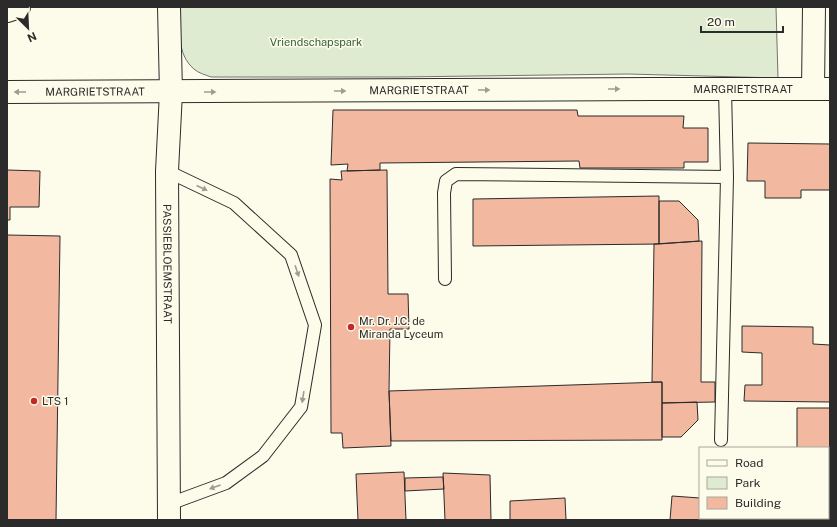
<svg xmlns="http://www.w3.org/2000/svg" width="837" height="527" viewBox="0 0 837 527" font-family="'Public Sans',sans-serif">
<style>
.green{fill:#deebd1;stroke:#74746e}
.building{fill:#f2b8a0;stroke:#2b2b2b}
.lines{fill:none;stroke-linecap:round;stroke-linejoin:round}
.lane-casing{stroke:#2b2b2b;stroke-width:14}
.street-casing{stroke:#2b2b2b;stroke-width:24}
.secondary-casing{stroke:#2b2b2b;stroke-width:24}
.lane{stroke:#fdfbea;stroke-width:12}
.street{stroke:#fdfbea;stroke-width:22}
.secondary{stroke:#fdfbea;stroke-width:22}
.oneway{fill:#9e9d94}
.poi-dot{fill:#c62828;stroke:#fdfbea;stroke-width:1.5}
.labels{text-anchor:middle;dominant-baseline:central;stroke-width:3;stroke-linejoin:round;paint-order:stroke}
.park-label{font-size:11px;fill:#34623c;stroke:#fdfbea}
.street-label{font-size:11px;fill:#2b2b2b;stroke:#fdfbea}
.poi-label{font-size:11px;fill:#2b2b2b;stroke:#fdfbea;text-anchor:start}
</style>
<rect width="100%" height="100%" fill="#fdfbea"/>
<!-- green -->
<path class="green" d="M 180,7 L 776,7 L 778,78 L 628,74 L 400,77 L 211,77 C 206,75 198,73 194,69 C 176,54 180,28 180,7 Z"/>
<!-- building -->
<path class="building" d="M 333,110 L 577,110 L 578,116 L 684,116 L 683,128 L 708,128 L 708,162 L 684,162 L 684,168 L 580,168 L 579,161 L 380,163 L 380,170 L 347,171 L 348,164 L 331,165 Z
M 748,143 L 830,144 L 830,190 L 801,190 L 801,198 L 765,198 L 765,181 L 747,181 Z
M 7,170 L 40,171 L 39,207 L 10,207 L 10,220 L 7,220 Z
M 387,170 L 388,294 L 408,294 L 409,329 L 390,329 L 389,391 L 391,446 L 343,448 L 342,433 L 331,433 L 330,179 L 342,180 L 341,171 Z
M 659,196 L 659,244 L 473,246 L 473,199 Z
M 659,201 L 679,201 L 698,220 L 699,241 L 659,244 Z
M 7,235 L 60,236 L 56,520 L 7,520 Z
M 702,241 L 701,382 L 715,382 L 715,402 L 662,403 L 662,382 L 652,382 L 654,244 Z
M 742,326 L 813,327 L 813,344 L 830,345 L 830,402 L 744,401 L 745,385 L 762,385 L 762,353 L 742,352 Z
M 662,382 L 662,440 L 391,441 L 389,391 Z
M 697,402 L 698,420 L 681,437 L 662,437 L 662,403 Z
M 797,408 L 830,408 L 830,520 L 819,520 L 819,518 L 828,518 L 828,448 L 797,448 Z
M 404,472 L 406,520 L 358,520 L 356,474 Z
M 443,473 L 490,475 L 491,520 L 445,520 Z
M 443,477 L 444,489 L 405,491 L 405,478 Z
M 672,496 L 700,498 L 700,518 L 718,518 L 718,520 L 670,520 Z
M 565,498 L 566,520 L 510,520 L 510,501 Z"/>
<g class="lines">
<!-- lane casing -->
<g class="lane-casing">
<path id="lane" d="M 167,171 L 234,203 L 291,255 L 315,325 L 301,407 L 263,456 L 226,483 L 169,504
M 445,279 L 444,193 L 446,181 L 456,174 L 727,177
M 721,440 L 727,177 L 725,89"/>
</g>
<!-- street casing -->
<g class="street-casing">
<g id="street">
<path id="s1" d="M 169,7 L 171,92 L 167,171 L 169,520"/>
<path d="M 813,89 L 814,7"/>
<path id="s2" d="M 7,92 L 653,89 L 830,89"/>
</g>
</g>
<!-- secondary casing -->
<g class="secondary-casing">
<path id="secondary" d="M 7,11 L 19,7"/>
</g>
<!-- lane -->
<use href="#lane" class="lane"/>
<!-- street -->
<use href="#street" class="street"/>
<!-- secondary -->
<use href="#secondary" class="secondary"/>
</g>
<!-- one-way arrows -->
<defs><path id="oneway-solid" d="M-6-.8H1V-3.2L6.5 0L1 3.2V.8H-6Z"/></defs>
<g class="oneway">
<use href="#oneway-solid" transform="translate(614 89)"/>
<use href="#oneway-solid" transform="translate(484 90)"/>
<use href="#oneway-solid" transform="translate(340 91)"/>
<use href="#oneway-solid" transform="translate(20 92) rotate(180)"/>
<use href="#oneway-solid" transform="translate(210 92)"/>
<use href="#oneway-solid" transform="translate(202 188) rotate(25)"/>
<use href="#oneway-solid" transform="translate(297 271) rotate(71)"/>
<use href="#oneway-solid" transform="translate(303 397) rotate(99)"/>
<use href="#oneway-solid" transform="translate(215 487) rotate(160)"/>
</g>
<!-- markers -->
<g class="poi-dot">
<circle cx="351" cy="327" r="4"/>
<circle cx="34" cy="401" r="4"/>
</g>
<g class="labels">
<!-- park labels -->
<g class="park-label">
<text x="316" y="42">Vriendschapspark</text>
</g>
<!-- street labels -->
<g class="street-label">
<text stroke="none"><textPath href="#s2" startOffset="736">MARGRIETSTRAAT</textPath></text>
<text stroke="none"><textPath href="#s2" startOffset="412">MARGRIETSTRAAT</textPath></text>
<text stroke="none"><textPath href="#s2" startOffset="88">MARGRIETSTRAAT</textPath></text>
<text stroke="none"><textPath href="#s1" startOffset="257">PASSIEBLOEMSTRAAT</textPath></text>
</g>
<!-- poi labels -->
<g class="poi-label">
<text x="359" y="321">Mr. Dr. J.C. de<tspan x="359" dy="13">Miranda Lyceum</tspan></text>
<text x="42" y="401">LTS 1</text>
</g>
</g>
<!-- border -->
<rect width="837" height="527" fill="none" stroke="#2b2b2b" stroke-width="16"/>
<!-- legend -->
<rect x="699" y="447" width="130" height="72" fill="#fdfbea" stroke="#a9a89e"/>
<rect x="707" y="460" width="20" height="6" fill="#fdfbea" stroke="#a9a89e"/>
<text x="735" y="467" font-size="12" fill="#2b2b2b">Road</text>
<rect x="707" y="477" width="20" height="12" fill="#deebd1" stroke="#a9a89e"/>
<text x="735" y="487" font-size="12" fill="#2b2b2b">Park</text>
<rect x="707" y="497" width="20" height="12" fill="#f2b8a0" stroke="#a9a89e"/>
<text x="735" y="507" font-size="12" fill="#2b2b2b">Building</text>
<!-- north arrow -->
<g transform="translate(28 28) rotate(156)" stroke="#fdfbea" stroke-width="3" paint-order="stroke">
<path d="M0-3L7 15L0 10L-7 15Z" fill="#2b2b2b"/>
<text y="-6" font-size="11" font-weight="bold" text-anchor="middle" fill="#2b2b2b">N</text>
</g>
<!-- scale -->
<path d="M701 26v6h82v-6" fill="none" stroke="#2b2b2b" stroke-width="2"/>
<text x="707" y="26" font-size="12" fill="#2b2b2b" stroke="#fdfbea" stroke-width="3" paint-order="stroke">20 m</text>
</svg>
